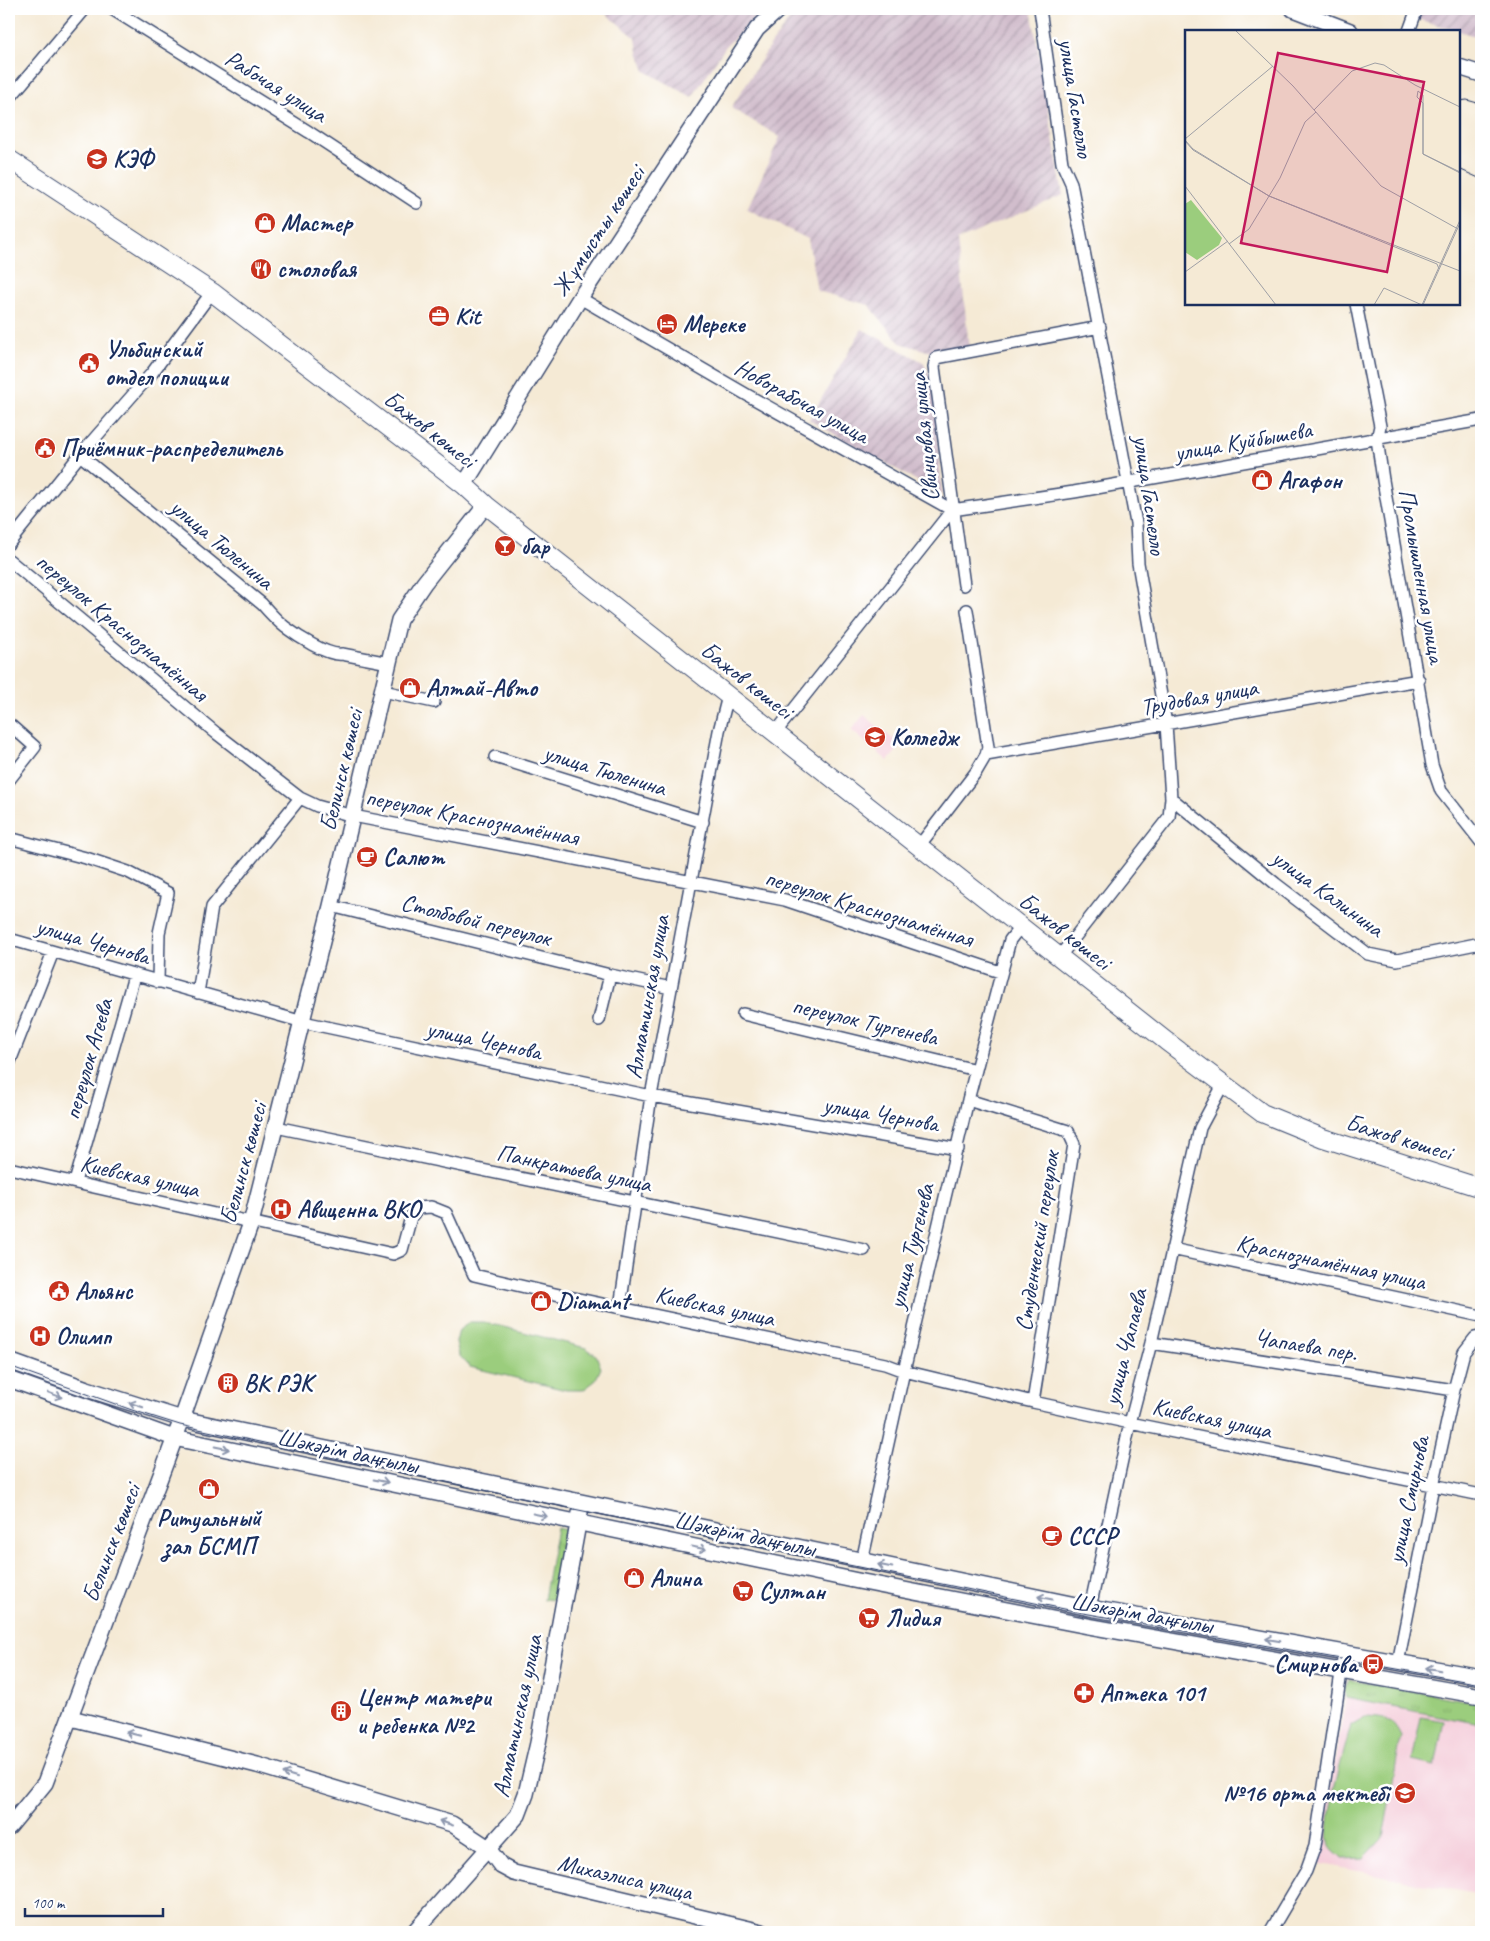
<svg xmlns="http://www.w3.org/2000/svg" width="1490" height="1941" viewBox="0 0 1490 1941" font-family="Caveat,sans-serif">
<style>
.built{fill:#f5cfdb}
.industrial{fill:url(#industrial-furrows)}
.grass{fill:url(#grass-tufts);stroke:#5b7e6e}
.pitch{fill:#9bcd7d;stroke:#5b7e6e}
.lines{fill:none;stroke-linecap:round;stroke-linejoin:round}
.street-casing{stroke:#3c4b70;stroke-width:14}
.secondary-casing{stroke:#3c4b70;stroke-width:18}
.primary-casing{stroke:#3c4b70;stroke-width:20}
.street{stroke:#fff;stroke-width:11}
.secondary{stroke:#fff;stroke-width:15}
.primary{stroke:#fff;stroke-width:18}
.tram{stroke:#1b2f5e;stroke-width:1}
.oneway{stroke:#8d97ae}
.labels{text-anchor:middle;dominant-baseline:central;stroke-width:5;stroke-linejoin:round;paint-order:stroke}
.street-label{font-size:24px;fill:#1b2f5e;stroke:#fff}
.poi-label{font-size:24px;font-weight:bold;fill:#1b2f5e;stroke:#fff;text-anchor:start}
.inset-road{fill:none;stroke:#9e9fa5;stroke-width:1}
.view{fill:#c2185b;fill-opacity:0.15;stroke:#c2185b;stroke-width:2.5}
.inset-edge{fill:none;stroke:#1b2f5e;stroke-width:2.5}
</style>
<defs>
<pattern id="industrial-furrows" width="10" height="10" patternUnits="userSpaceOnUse" patternTransform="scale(1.25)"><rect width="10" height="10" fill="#d1bdcc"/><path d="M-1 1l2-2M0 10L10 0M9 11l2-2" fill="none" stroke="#a99aa9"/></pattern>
<pattern id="grass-tufts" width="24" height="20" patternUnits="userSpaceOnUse" patternTransform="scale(1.25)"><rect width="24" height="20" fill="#9bcd7d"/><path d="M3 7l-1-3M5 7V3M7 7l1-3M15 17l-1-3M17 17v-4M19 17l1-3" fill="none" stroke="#85b06e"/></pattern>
</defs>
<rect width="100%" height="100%" fill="#fff"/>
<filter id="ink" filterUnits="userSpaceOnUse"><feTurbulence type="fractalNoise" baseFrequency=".02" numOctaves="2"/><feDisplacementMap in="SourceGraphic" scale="10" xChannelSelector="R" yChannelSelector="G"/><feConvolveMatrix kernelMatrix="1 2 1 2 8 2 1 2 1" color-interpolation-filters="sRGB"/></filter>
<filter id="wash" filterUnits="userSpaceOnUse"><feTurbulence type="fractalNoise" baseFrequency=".0096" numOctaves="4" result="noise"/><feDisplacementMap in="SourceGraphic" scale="20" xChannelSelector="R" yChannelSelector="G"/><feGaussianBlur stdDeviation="1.12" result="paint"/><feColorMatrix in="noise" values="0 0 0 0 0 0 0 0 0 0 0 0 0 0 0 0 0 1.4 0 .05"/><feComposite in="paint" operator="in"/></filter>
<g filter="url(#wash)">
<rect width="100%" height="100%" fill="#f5ead5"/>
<!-- built -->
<path class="built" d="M 864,715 L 893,739 L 897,735 L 905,741 L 888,761 L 851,730 Z
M 1346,1698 L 1481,1724 L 1481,1895 L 1317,1863 Z"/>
<!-- industrial -->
<path class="industrial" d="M 600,9 L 763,9 L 726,46 L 692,97 L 645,71 L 638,52 L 636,38 Z
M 797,9 L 1031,9 L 1063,195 L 958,240 L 969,348 L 941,355 L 900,343 L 869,305 L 817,291 L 808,239 L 747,209 L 780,137 L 731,108 L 770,46 Z
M 1381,9 L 1481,9 L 1481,38 L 1459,31 Z
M 862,329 L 923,362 L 931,378 L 935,403 L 942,495 L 809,420 Z"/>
<!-- grass -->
<path class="grass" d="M 557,1528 L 566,1530 L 554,1600 L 544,1599 Z
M 1349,1680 L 1481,1703 L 1481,1724 L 1346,1698 L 1344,1691 Z"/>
<!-- pitch -->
<path class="pitch" d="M 470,1322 L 484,1322 L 586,1348 L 596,1355 L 601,1368 L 595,1381 L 583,1390 L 566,1390 L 470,1367 L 459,1355 L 456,1342 L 459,1330 Z
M 1365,1717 C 1385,1718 1392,1718 1401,1737 L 1383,1838 L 1364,1858 L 1342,1859 C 1339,1855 1333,1852 1331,1848 C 1320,1826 1345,1750 1351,1725 Z
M 1421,1717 L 1444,1721 L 1435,1766 L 1412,1761 Z"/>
</g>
<g filter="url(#ink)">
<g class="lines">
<!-- street casing -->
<g class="street-casing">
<path id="street" d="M 112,9 L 309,132 L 417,203
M 1040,9 L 1062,163 L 1071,183 L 1136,523 L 1138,563 L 1166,724 L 1171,798 L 1169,817 L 1060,956
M 1409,31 L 1417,9
M 9,99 L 85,9
M 580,298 L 749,396 L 952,510
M 1356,304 L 1380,426 L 1377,439 L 1383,480 L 1432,765 L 1441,791 L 1481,842
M 80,455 L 262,604 C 269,612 276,620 285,627 C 297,636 327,656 342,654 L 389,663
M 952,510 L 1074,492 L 1481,420
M 9,543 L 80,455 L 152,373 L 212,292
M 9,560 L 216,733 L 300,798 L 317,806 L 353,816 L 785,900 L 1000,972
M 964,585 L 934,367 L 936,358 L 1100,327
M 383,691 L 434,702
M 9,724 L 35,747 L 9,780
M 775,733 L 952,510
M 986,755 L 1419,680
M 495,757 L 703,822
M 1171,798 L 1276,884 L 1368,954 L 1397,960 L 1481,943
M 9,838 L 86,858 L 128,872 L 168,893 L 159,933 L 158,982
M 919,846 L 976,772 L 986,755 L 988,747 L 967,610
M 331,906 L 610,975 L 671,988
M 9,939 L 303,1022 L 651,1096 L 958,1149
M 198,993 L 212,907 L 300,798
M 743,1014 L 976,1070
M 599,1020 L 610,975
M 9,1064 L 53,952
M 968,1100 L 1068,1131 L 1074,1144 L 1033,1402
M 276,1127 L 864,1250
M 9,1168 L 393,1254 L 402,1250 L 411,1217 L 418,1208 L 431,1207 L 446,1213 L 474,1275 L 555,1294 L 885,1364 L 904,1371 L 1033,1402 L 1130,1423 L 1481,1495
M 75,1182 L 134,976
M 1172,1249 L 1481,1316
M 620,1307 L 651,1096 L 719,731 L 728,696
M 1151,1343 L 1454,1390
M 862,1561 L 904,1371 L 968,1100 L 1010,940 L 1020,927
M 1090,1608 L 1130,1423 L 1151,1343 L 1200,1128 L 1223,1085
M 1398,1663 L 1433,1486 L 1454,1390 L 1464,1352 L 1475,1338 L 1481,1337
M 1270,1932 L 1306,1871 L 1315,1846 L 1344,1653"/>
</g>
<!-- secondary casing -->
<g class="secondary-casing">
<path id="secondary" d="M 1293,9 L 1350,31
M 1459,67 L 1481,74
M 464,485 L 580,298 L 757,29 L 779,9
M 9,1361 L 87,1389 L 182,1419 L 1090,1608 L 1481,1677
M 9,1379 L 174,1438 L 858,1581 L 1088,1626 L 1481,1696
M 71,1718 L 257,1765 L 452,1824 L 487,1847 L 501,1866 L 514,1873 L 762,1932
M 9,1827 L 45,1783 L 182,1419 L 251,1223 L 331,906 L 399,620 L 424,583 L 486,505
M 414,1932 L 518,1815 L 526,1794 L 538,1743 L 580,1513"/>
</g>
<!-- primary casing -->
<g class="primary-casing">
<path id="primary" d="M 9,159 L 212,292 L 464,485 L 486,505 L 1166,1041 L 1262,1113 L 1323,1138 L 1481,1188"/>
</g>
<!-- street -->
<use href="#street" class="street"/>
<!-- secondary -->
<use href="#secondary" class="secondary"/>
<!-- primary -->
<use href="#primary" class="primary"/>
<!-- tram -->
<path class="tram" d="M 1459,101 L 1467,100 L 1481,104
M 1459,169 L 1481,179
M 9,1366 L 132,1410 L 180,1425 L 554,1505 L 1089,1614 L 1481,1684"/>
</g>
<!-- one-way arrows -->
<defs><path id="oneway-shaft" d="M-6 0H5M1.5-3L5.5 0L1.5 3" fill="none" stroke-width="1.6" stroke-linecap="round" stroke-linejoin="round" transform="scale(1.25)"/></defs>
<g class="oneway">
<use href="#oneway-shaft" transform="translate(55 1395) rotate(20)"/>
<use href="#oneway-shaft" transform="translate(136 1405) rotate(-162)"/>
<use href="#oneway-shaft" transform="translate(222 1448) rotate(12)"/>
<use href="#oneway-shaft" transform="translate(381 1481) rotate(11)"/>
<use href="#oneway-shaft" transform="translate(540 1515) rotate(12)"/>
<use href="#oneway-shaft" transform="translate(699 1548) rotate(12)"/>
<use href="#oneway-shaft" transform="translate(885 1566) rotate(-168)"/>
<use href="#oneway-shaft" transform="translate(1045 1598) rotate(-168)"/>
<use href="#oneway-shaft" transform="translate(1273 1640) rotate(-170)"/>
<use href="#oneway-shaft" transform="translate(1433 1669) rotate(-170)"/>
<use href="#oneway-shaft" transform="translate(133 1734) rotate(-166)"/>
<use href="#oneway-shaft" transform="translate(290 1775) rotate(-163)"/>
<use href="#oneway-shaft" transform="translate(446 1823) rotate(-161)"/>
</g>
</g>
<!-- icons -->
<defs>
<g id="university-disc" transform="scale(1.125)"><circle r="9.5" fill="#c8321e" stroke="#fff"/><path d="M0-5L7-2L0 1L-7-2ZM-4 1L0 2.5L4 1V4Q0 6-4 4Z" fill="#fff"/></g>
<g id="shop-disc" transform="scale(1.125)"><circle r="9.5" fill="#c8321e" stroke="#fff"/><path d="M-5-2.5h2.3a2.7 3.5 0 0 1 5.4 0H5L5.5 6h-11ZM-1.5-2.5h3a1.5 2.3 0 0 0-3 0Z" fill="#fff"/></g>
<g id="restaurant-disc" transform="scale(1.125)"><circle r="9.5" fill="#c8321e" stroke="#fff"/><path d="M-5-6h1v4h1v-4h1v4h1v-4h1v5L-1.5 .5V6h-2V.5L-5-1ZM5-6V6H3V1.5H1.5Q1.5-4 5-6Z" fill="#fff"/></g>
<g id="office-disc" transform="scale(1.125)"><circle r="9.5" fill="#c8321e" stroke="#fff"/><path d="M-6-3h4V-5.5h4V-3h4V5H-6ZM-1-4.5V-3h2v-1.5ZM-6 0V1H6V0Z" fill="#fff"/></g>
<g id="hotel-disc" transform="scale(1.125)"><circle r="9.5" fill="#c8321e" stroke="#fff"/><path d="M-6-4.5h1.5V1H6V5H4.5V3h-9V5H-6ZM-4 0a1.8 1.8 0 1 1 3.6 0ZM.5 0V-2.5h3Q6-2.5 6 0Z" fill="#fff"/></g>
<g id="civic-disc" transform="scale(1.125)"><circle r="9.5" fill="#c8321e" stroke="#fff"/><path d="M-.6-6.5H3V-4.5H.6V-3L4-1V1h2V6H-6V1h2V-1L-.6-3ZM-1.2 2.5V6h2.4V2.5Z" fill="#fff"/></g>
<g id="bar-disc" transform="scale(1.125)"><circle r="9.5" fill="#c8321e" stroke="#fff"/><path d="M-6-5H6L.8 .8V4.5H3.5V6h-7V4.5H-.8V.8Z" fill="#fff"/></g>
<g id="cafe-disc" transform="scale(1.125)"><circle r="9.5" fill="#c8321e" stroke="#fff"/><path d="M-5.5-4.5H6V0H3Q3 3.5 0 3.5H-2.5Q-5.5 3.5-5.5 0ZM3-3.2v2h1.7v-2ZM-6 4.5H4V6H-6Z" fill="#fff"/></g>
<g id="hospital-disc" transform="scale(1.125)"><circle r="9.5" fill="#c8321e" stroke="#fff"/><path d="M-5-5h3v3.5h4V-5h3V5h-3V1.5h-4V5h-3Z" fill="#fff"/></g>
<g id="building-disc" transform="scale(1.125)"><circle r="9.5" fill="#c8321e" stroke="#fff"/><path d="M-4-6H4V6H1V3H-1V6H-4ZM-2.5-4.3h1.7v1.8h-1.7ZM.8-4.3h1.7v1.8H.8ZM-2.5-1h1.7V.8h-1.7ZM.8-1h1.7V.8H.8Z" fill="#fff"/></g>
<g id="supermarket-disc" transform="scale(1.125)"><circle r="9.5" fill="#c8321e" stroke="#fff"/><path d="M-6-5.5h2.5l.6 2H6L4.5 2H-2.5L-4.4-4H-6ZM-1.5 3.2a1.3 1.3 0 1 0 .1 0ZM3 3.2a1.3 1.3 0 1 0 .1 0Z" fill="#fff"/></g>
<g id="bus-disc" transform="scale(1.125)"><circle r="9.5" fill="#c8321e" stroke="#fff"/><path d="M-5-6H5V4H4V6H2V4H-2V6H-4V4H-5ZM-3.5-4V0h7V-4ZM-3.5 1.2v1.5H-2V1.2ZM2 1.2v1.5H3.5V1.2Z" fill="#fff"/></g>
<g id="pharmacy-disc" transform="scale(1.125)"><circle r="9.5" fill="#c8321e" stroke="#fff"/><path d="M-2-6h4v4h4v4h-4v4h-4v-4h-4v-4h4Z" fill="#fff"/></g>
<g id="school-disc" transform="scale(1.125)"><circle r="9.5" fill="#c8321e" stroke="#fff"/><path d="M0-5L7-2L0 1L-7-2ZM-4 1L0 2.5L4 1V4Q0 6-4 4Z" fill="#fff"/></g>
</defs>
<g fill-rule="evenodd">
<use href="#university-disc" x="97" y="159"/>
<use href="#shop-disc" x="265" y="223"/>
<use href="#restaurant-disc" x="261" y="269"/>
<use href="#office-disc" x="439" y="316"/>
<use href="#hotel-disc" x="667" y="324"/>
<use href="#civic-disc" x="89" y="363"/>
<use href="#civic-disc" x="45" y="448"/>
<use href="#shop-disc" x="1262" y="480"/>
<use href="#bar-disc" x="505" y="546"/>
<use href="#shop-disc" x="410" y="688"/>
<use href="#university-disc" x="875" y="737"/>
<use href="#cafe-disc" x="367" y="857"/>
<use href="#hospital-disc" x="281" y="1209"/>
<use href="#civic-disc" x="59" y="1291"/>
<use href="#shop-disc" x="541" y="1301"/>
<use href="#hospital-disc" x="40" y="1336"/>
<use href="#building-disc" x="228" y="1383"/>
<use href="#shop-disc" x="209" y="1489"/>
<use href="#cafe-disc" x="1052" y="1536"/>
<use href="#shop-disc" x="634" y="1578"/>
<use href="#supermarket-disc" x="743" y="1591"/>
<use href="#supermarket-disc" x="869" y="1618"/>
<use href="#bus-disc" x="1373" y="1664"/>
<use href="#pharmacy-disc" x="1084" y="1693"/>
<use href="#building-disc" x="341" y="1711"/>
<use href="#school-disc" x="1405" y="1793"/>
</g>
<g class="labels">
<!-- street labels -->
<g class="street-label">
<text transform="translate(276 86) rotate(32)">Рабочая улица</text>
<text transform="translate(1076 98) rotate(81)">улица Гастелло</text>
<text transform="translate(598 231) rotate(-57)">Жұмысты көшесі</text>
<text transform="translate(802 401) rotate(29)">Новорабочая улица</text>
<text transform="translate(430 429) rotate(38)">Бажов көшесі</text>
<text transform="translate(924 437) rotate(-96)">Свинцовая улица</text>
<text transform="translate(1243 441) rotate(-10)">улица Куйбышева</text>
<text transform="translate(1150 495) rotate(82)">улица Гастелло</text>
<text transform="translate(222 544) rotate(40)">улица Тюленина</text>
<text transform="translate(1422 576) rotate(80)">Промышленная улица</text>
<text transform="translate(122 627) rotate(40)">переулок Краснознамённая</text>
<text transform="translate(747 680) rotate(38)">Бажов көшесі</text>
<text transform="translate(1199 697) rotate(-10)">Трудовая улица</text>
<text transform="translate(341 770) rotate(-77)">Белинск көшесі</text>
<text transform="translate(605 770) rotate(17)">улица Тюленина</text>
<text transform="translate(472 817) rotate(11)">переулок Краснознамённая</text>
<text transform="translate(1328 893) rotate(36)">улица Калинина</text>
<text transform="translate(869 908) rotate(17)">переулок Краснознамённая</text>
<text transform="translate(476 920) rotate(14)">Столбовой переулок</text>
<text transform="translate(1065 931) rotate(38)">Бажов көшесі</text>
<text transform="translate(93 941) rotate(16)">улица Чернова</text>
<text transform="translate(647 997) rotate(-80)">Алматинская улица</text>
<text transform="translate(865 1021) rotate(13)">переулок Тургенева</text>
<text transform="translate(484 1040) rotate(12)">улица Чернова</text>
<text transform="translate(88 1059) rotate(-74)">переулок Агеева</text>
<text transform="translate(881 1114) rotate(10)">улица Чернова</text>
<text transform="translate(1399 1137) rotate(17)">Бажов көшесі</text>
<text transform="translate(243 1163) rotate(-75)">Белинск көшесі</text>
<text transform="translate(574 1168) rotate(12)">Панкратьева улица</text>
<text transform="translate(140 1176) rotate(13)">Киевская улица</text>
<text transform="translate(1037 1241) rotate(-81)">Студенческий переулок</text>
<text transform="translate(911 1246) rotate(-76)">улица Тургенева</text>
<text transform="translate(1331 1262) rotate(12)">Краснознамённая улица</text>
<text transform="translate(715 1306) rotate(12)">Киевская улица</text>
<text transform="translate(1306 1345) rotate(9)">Чапаева пер.</text>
<text transform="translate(1125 1347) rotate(-76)">улица Чапаева</text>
<text transform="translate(1212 1418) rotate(12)">Киевская улица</text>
<text transform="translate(348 1451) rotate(12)">Шәкәрім даңғылы</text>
<text transform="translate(1408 1500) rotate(-78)">улица Смирнова</text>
<text transform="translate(745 1534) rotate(12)">Шәкәрім даңғылы</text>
<text transform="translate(111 1543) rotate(-69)">Белинск көшесі</text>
<text transform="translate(1142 1613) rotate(10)">Шәкәрім даңғылы</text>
<text transform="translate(517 1716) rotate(-78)">Алматинская улица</text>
<text transform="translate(625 1877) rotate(13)">Михаэлиса улица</text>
</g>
<!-- poi labels -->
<g class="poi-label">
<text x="113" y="159">КЭФ</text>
<text x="281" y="223">Мастер</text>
<text x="277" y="269">столовая</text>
<text x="455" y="316">Kit</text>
<text x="683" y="324">Мереке</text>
<text x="105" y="349">Ульбинский<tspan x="105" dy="28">отдел полиции</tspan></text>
<text x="61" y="448">Приёмник-распределитель</text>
<text x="1278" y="480">Агафон</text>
<text x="521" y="546">бар</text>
<text x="426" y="688">Алтай-Авто</text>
<text x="891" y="737">Колледж</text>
<text x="383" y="857">Салют</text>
<text x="297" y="1209">Авиценна ВКО</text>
<text x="75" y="1291">Альянс</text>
<text x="557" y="1301">Diamant</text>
<text x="56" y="1336">Олимп</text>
<text x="244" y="1383">ВК РЭК</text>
<text x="209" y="1518" text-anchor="middle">Ритуальный<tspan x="209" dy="28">зал БСМП</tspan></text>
<text x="1068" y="1536">СССР</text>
<text x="650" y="1578">Алина</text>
<text x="759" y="1591">Султан</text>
<text x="885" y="1618">Лидия</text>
<text x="1357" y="1664" text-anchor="end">Смирнова</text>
<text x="1100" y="1693">Аптека 101</text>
<text x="357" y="1697">Центр матери<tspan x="357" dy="28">и ребенка №2</tspan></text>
<text x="1389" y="1793" text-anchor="end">№16 орта мектебі</text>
</g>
</g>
<!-- overview -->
<g transform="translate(1185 30)">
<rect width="275" height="275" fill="#f5ead5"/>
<path d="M 6,170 L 37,208 L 34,215 L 12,230 L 0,222 L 0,174 Z" fill="#9bcd7d"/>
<path class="inset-road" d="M 50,0 L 108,56 L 196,156 L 273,199M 129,80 L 167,41 L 190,33 L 199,35 L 230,55 L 275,77M 0,109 L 88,36M 0,110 L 8,119 L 84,166 L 275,241M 0,111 L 8,120 L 84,166 L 252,234 L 254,239M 275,142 L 238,124 L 238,65 L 233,61 L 232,67 L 238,73 L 238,124 L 275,143M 0,156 L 91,275M 44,214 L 64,199 L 95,148 L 120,92 L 131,82M 0,242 L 43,211M 189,275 L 199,258 L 237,275M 237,275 L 275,190M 238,275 L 275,193"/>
<path class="view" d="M 93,23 L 239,52 L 202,242 L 56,213 Z"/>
<rect width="275" height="275" class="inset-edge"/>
</g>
<!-- margin -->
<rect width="1490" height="1941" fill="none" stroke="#fff" stroke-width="30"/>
<!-- scale -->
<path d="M25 1908v8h138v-8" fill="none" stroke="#1b2f5e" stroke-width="2.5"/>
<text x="32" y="1908" font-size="15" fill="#1b2f5e" stroke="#ffffff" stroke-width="4" paint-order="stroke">100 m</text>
</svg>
